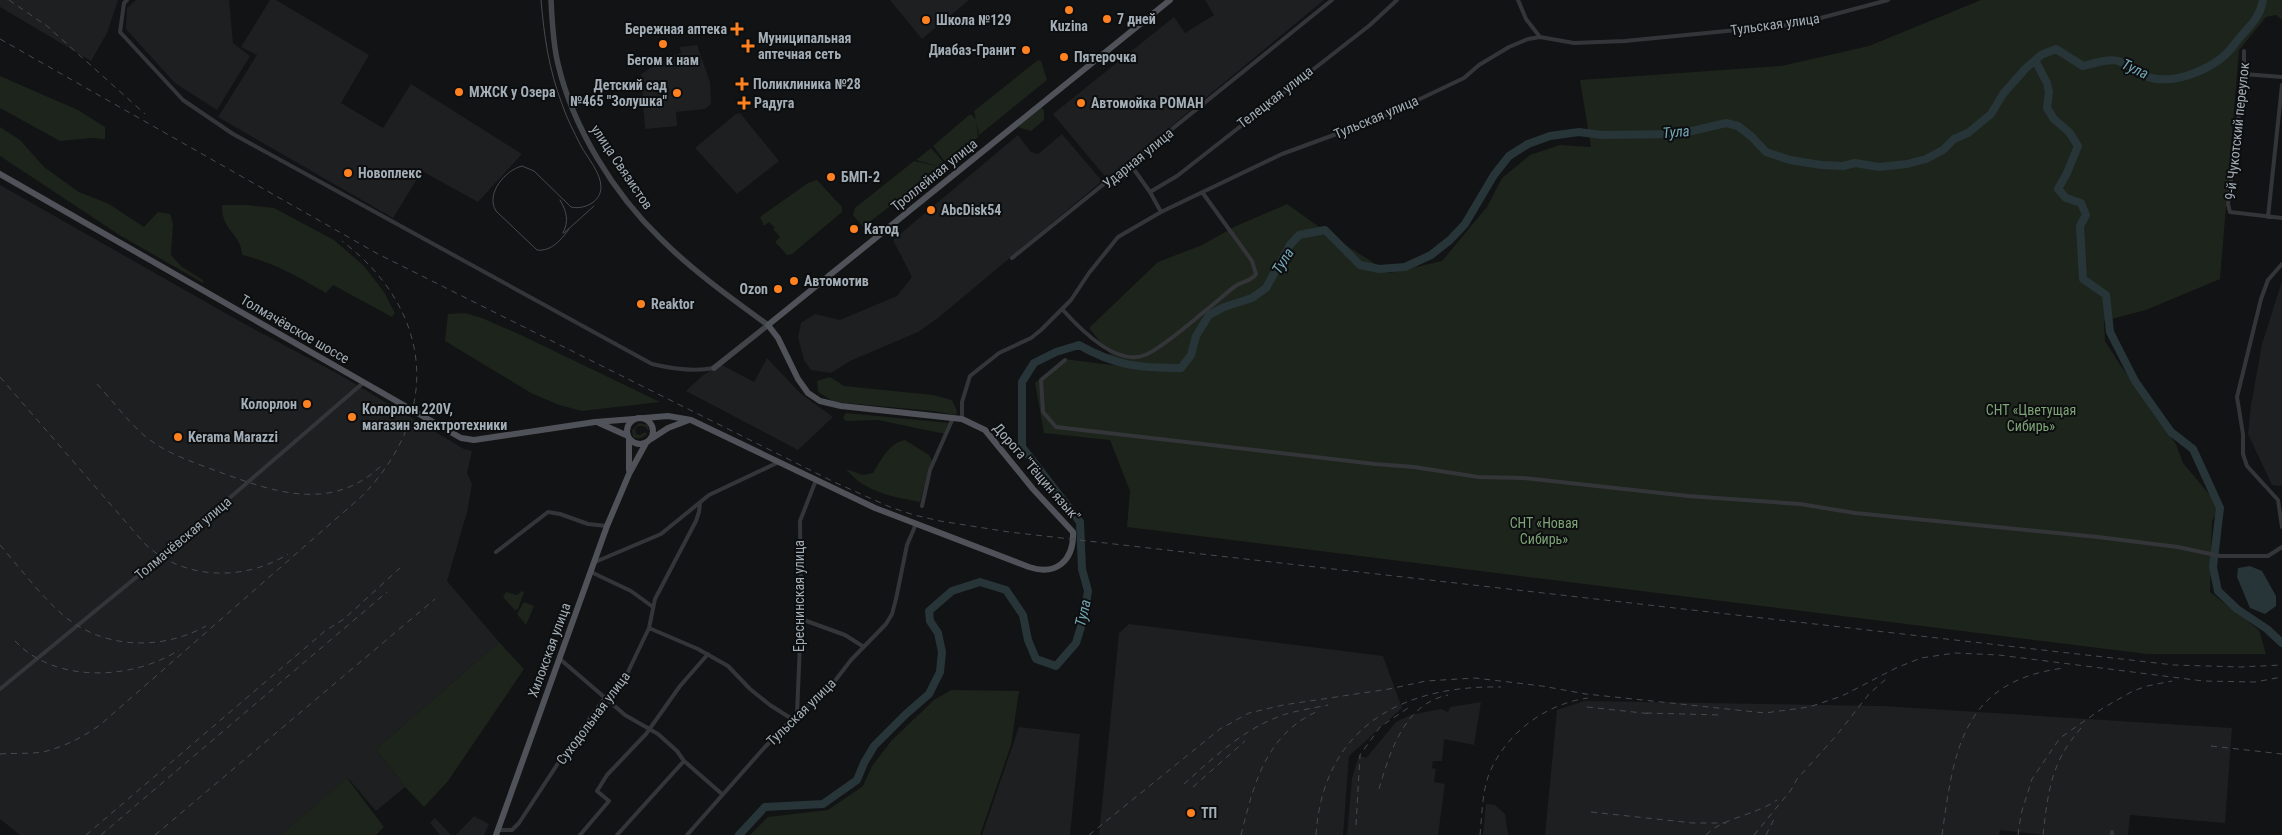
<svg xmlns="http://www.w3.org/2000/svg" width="2282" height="835" viewBox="0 0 2282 835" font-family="'Roboto Condensed',sans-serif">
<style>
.built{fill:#1e1f21}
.green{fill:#1d241c}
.water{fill:#273539}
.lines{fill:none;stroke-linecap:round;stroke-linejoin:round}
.river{stroke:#273539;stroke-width:8}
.street{stroke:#333539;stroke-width:4}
.secondary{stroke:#41454a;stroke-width:5.5}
.primary{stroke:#4f5359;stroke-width:6}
.tram{stroke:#464a4f;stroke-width:1}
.rail{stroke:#464a4f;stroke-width:1;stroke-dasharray:6 5;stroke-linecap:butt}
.poi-dot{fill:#ff811f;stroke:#0d0e0f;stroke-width:2}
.labels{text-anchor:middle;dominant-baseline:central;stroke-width:4;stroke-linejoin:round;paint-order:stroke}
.poi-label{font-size:14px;font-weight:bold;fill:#a2adb6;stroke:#0d0e0f;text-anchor:start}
.street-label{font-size:14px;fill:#a2adb6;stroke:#0d0e0f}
.park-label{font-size:14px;fill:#7ea377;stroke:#0d0e0f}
.water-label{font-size:15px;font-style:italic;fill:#75a6b5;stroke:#0d0e0f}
</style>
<rect width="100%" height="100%" fill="#121314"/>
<!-- built -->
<path class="built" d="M 0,0 L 118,0 L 107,33 L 91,61 L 0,7 Z
M 136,0 L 229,0 L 233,43 L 250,56 L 217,110 L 175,83 L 126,29 L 127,8 Z
M 270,0 L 276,0 L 369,55 L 341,103 L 383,128 L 411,84 L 522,154 L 478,202 L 422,171 L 393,218 L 218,117 L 257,55 L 241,47 Z
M 890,0 L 969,0 L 922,39 Z
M 1205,0 L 1324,0 L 1107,179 L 1053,114 L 1174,17 L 1185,33 L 1214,15 Z
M 697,45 L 710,82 L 711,104 L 705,109 L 676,112 L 677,126 L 645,129 L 641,74 L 667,58 L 681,53 L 680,47 Z
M 740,113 L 779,161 L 737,194 L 695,148 L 736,114 Z
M 1062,134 L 1102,181 L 938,318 L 918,332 L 850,361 L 831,373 L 811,370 L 804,360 L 798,337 L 801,323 L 815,314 L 840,320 L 897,296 L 912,277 L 893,240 L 1018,135 L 1031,152 L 1038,154 Z
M 0,185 L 241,322 L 340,375 L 464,449 L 472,451 L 467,473 L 472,484 L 467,512 L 447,581 L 499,642 L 376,749 L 405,787 L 376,811 L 348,778 L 281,835 L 20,835 L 0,819 Z
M 2282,281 L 2282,486 L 2272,485 L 2248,434 L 2251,405 L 2262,344 Z
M 767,358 L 800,393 L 833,417 L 798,450 L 686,391 L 702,376 L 720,364 L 754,382 Z
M 1129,624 L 1383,656 L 1402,708 L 1349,756 L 1343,835 L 1099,835 L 1119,633 Z
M 1584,701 L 1882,706 L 2232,728 L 2225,823 L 2130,815 L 2128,835 L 2046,835 L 2000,830 L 1999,835 L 1545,835 L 1557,710 Z
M 1481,702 L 1474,745 L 1444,739 L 1442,761 L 1433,761 L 1432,768 L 1436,769 L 1434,782 L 1445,784 L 1438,835 L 1347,835 L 1352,778 L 1359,755 L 1366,758 L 1396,722 L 1410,715 L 1441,709 L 1448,712 L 1450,707 Z
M 1019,727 L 1080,734 L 1070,835 L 982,835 Z
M 1486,804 L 1495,805 L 1505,814 L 1508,835 L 1483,835 Z
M 474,816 L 489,824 L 484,835 L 456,835 Z
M 435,818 L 451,835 L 440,835 L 430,823 Z"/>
<!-- green -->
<path class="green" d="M 1981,0 L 2282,0 L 2282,20 L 2276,15 L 2266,17 L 2239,50 L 2220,279 L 2146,310 L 2104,321 L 2105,341 L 2123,369 L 2176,444 L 2183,463 L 2220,507 L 2212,521 L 2210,592 L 2259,630 L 2266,654 L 2147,654 L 1127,527 L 1130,491 L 1110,440 L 1044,433 L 1035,383 L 1064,359 L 1120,366 L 1089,328 L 1158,262 L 1202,245 L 1234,227 L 1287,204 L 1339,241 L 1390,273 L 1442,261 L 1487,207 L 1502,178 L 1530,155 L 1560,145 L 1591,147 L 1580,80 L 1781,66 L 1869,46 Z
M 1038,60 L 1041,61 L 1047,80 L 979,135 L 974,111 Z
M 0,76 L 78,110 L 105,127 L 105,139 L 91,138 L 60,141 L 0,108 Z
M 1041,108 L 1044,110 L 1044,120 L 1031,131 L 1017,127 Z
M 969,115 L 972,115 L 976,120 L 978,137 L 946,163 L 933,146 Z
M 0,127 L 20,140 L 44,167 L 79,192 L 109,204 L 144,227 L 158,212 L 170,214 L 173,224 L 171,255 L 182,267 L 203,280 L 203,283 L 121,236 L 0,156 Z
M 931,148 L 945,164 L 941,167 L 916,160 Z
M 914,161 L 941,167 L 863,227 L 853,215 L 855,208 Z
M 817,180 L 842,207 L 842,212 L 792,254 L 787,255 L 775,242 L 780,237 L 773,229 L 775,228 L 769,222 L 764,226 L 760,217 L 808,183 Z
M 222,205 L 248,205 L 274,208 L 334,240 L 364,266 L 384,292 L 395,313 L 392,317 L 333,285 L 326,293 C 299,277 273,262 242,255 C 241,233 221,231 222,205 Z
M 465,313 L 482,318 L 521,335 L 660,402 L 582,411 L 559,405 L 531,393 L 445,341 L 448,314 Z
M 830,377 L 844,386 L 933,395 L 952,400 L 957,411 L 956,415 L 933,411 L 834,402 L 818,392 L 817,381 Z
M 846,413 L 950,423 L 945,434 L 878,420 L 846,421 L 843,418 Z
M 639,423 L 648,425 L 649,431 L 644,426 L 638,426 L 635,429 L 636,434 L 640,435 L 645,432 L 647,434 C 643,438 639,440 633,437 L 632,430 Z
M 905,440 L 929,455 L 933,462 L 928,471 L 920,502 C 893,497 864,492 846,469 L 863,475 L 873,473 C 881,460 889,443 905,440 Z
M 522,591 L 524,592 L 518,609 L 515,610 L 503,597 L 506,592 L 517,595 Z
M 524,602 L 534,606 L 526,625 L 517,614 Z
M 499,642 L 524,669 L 448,781 L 424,807 L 405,787 L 376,749 Z
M 951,690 L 1019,691 L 1011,745 L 980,835 L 750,835 L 768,817 L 828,810 L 863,786 L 872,766 L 892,740 L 934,700 Z
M 347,778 L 384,827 L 376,835 L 281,835 Z"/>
<!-- water -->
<path class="water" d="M 2250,566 L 2262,571 L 2276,596 L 2276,606 L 2265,614 L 2250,608 L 2237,577 L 2238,568 Z"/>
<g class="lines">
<!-- river -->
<path class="river" d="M 2035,60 L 2047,83 L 2049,92 L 2047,108 L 2054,119 L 2069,132 L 2078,146 L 2067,173 L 2058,189 L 2066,198 L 2081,203 L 2086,215 L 2080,226 L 2083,279 L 2106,295 L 2110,332 L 2135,381 L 2171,432 L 2193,449 L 2220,508 L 2213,567 L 2218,591 L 2237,609 L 2267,629 L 2282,643
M 739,835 L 765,807 L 823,804 L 857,780 L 864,763 L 874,746 L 906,714 L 929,694 L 940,672 L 942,652 L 938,633 L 930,621 L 929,611 L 952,591 L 980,582 L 1006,590 L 1023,615 L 1028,640 L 1036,659 L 1056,666 L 1076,643 L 1084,617 L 1088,591 L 1082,569 L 1080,522 L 1022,447 L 1022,382 L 1034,363 L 1056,352 L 1079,345 C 1116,366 1139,368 1181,368 L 1191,355 L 1196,336 L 1209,315 L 1224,307 L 1252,298 L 1266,288 L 1290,245 L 1299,235 L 1325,230 L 1360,265 L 1379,269 L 1405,267 L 1431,255 L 1450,240 L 1465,224 L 1494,175 L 1509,156 L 1528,144 L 1550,136 L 1579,132 L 1602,135 L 1679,134 L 1726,123 L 1738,126 L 1752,137 L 1766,152 L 1790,160 L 1821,165 L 1843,166 L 1855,163 L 1879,167 L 1907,164 L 1926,159 L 1943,150 L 1954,139 L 1968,133 L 1991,114 L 2003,94 L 2025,69 L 2041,55 L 2056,49 L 2083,66 C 2093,64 2108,58 2118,61 C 2127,63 2135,73 2145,76 C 2174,87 2217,68 2234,45 C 2245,29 2259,22 2263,0"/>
<!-- street -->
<path class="street" d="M 127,0 L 124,3 L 120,32 L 183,100 L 233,134 L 652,364 C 673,369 693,372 714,368
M 1518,0 L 1526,19 L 1540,37
M 2244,51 L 2244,74 L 2228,204 L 2230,212 L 2282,218
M 2244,74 L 2282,77
M 1130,164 L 1150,192 L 1161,212
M 1150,192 L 1177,176 L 1370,25 L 1397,0
M 2268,217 L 2282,85
M 1012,258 L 1332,0
M 2282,264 L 2268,280 L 2261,299 L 2237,397 L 2243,434 L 2243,454 L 2247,466 L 2278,500 L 2282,527
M 1062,309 C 1079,328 1117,367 1145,355 C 1164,347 1193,320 1210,307 C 1219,300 1228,291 1237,285 C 1245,281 1251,281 1256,274 L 1252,261 L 1202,192
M 1065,360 L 1041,380 L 1043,412 L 1056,427 L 1375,464 L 1414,467 L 1478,477 L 1523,478 L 1688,496 L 1800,504 L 1855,513 L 2098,537 L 2178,547 L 2220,556 L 2268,556 L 2282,547
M 962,419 L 962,402 L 970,376 L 999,353 L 1031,338 L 1041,330 L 1071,300 L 1089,273 L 1118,237 L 1161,212 L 1282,154 L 1380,118 L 1464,78 L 1479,65 L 1509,47 L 1528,39 L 1540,37 L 1574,43 L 1625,41 L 1798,24 L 1888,0
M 922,506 L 930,470 L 953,418
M 496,552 L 548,512 L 560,514 L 588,524 L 607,526
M 595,562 L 661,534 L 709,495 L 779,462
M 591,572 L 631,591 L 653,607
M 801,619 L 845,635 L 864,647
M 649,628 L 698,649 L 728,666 L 750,689 L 770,705 L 792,719
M 560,659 L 625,715 L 658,734 L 677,751 L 684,761 L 722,794
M 0,689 L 161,557 L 363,383
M 797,714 L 801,619 L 800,521 L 816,480
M 498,830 L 512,830 L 519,823 L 568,748 L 604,699 L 627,674 L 649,628 L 655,599 L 696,521 L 699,512 L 700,503
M 2112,832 L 2112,835
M 580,835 L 609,801 L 597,791 L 607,775 L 646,734 L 680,686 L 708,654
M 617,835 L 684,761
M 687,835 L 764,748 L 797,714 L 831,686 L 851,660 L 886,624 L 892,614 L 896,599 L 907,545 L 916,524"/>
<!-- secondary -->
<path class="secondary" d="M 551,0 C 552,21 553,44 558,64 C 573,128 614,194 661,239 C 693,271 731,298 768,325 L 714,368"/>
<!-- primary -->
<path class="primary" d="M 0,174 L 461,438 L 474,440 L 595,422 L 634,419
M 644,418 L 668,416 L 691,420 L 875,508 L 1029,567 C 1056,576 1074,561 1073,532 L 1033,489 L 985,430 L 962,419 L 841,406 L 820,401 L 808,393 L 798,379 L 778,338 L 768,325 L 1170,0
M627 431a13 13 0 1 1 26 0a13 13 0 1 1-26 0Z
M 599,423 L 628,436
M 629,438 L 629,470
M 651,439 L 668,428 L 689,420
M 496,835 L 607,526 L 629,474 L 646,443"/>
<!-- tram -->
<path class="tram" d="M 541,0 C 544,36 549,70 562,104 C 567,119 574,132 581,146 C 587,157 601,173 601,187 C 601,202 584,210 571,207 L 534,171 L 522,166 C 506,170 485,193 496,211 L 537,250 C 551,252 562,239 569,229
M 560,200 C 567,212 569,221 563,233
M 564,233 L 594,206"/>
<!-- rail -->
<path class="rail" d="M 9,0 L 47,26 L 145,114
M 0,39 L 378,254 L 834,482 L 890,507 L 914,515 L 940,521 L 1009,532 L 2174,665 L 2240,667 L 2282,665
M 0,377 L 144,543 C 182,580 244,582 288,554
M 97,384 C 113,401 128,422 146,437 C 166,453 190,461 214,470 C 271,491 330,514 381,466
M 0,545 C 20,568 40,595 64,616 C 104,649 161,651 206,626
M 15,641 C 55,684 133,680 179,650
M 1587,707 L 1652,714
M 1646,713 L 1721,715
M 2211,746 L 2282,754
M 0,754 C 14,753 29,754 43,752 C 64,747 83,737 100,725 L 361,497 C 442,415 434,311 342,241
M 1184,784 C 1215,756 1246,727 1286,714 C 1300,710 1314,708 1328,705
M 1193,787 L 1245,741
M 1379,789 C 1390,752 1404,704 1448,695
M 1591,812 L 1693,823 L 1726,823
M 1356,825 L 1360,755 L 1380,727 L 1411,706
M 86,835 L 325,631 L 344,619 L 400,568
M 101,835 L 387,592
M 155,835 L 435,599
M 1089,835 L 1220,729 L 1249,713 L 1283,705 L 1389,689 L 1426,681 L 1475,678 L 1542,686 L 1586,694 L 1765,713 L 1809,707 L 1842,696 L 1896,668 L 1921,658 L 1955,653 L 1999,655 L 2203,681 L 2255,682 L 2282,677
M 1241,835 C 1254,784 1265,735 1318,711
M 1316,835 C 1323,728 1401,685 1501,687
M 1480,835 C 1482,815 1482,793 1489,774 C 1506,733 1545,704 1588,698
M 1706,835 C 1722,818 1756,815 1777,800
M 1754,835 L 1791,790 L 1797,779 L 1836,736 L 1869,694 L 1886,679
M 1766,835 L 1775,817
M 1942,835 C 1954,750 1962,681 2064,668
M 2018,835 L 2021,814 L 2032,779 L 2060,738 L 2103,708 L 2133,691 L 2147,686 L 2172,681
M 2043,835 C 2048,792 2051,761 2082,727"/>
</g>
<!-- markers -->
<g class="poi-dot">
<circle cx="1069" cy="10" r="5"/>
<circle cx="1107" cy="19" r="5"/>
<circle cx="926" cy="20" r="5"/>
<path d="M734.5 21.5h5v5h5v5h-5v5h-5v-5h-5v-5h5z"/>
<circle cx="663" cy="44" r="5"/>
<path d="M745.5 38.5h5v5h5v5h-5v5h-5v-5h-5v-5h5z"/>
<circle cx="1026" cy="50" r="5"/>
<circle cx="1064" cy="57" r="5"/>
<path d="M739.5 76.5h5v5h5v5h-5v5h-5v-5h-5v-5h5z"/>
<circle cx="459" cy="92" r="5"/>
<circle cx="677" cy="93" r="5"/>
<path d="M741.5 95.5h5v5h5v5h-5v5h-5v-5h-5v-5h5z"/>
<circle cx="1081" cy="103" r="5"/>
<circle cx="348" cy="173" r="5"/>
<circle cx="831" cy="177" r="5"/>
<circle cx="931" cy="210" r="5"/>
<circle cx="854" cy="229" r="5"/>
<circle cx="794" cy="281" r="5"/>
<circle cx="778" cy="289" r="5"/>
<circle cx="641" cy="304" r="5"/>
<circle cx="307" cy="404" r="5"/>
<circle cx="352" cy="417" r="5"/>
<circle cx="178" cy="437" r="5"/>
<circle cx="1191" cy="813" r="5"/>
</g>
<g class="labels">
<!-- poi labels -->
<g class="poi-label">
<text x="1117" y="19">7 дней</text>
<text x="936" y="20">Школа №129</text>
<text x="1069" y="26" text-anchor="middle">Kuzina</text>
<text x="727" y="29" text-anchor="end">Бережная аптека</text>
<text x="758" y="38">Муниципальная<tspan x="758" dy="16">аптечная сеть</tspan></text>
<text x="1016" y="50" text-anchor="end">Диабаз-Гранит</text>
<text x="1074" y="57">Пятерочка</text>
<text x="663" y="60" text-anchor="middle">Бегом к нам</text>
<text x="753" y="84">Поликлиника №28</text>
<text x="667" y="85" text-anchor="end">Детский сад<tspan x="667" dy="16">№465 "Золушка"</tspan></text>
<text x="469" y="92">МЖСК у Озера</text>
<text x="754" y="103">Радуга</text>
<text x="1091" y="103">Автомойка РОМАН</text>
<text x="358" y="173">Новоплекс</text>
<text x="841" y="177">БМП-2</text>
<text x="941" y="210">AbcDisk54</text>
<text x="864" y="229">Катод</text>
<text x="804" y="281">Автомотив</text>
<text x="768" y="289" text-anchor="end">Ozon</text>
<text x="651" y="304">Reaktor</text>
<text x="297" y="404" text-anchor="end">Колорлон</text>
<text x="362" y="409">Колорлон 220V,<tspan x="362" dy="16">магазин электротехники</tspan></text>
<text x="188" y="437">Kerama Marazzi</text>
<text x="1201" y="813">ТП</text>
</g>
<!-- street labels -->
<g class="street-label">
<text transform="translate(1775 24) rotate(-8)">Тульская улица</text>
<text transform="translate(1275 97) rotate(-38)">Телецкая улица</text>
<text transform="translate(1376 117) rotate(-23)">Тульская улица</text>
<text transform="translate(2237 131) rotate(-84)">9-й Чукотский переулок</text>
<text transform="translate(1138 158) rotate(-39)">Ударная улица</text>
<text transform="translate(622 167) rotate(56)">улица Связистов</text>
<text transform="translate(934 175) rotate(-39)">Троллейная улица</text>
<text transform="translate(295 329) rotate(30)">Толмачёвское шоссе</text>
<text transform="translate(1037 472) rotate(49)">Дорога "Тёщин язык"</text>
<text transform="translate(183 538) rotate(-40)">Толмачёвская улица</text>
<text transform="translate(799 596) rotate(-90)">Ереснинская улица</text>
<text transform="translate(549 650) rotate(-70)">Хилокская улица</text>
<text transform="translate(801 712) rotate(-44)">Тульская улица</text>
<text transform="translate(593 718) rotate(-53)">Суходольная улица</text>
</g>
<!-- park labels -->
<g class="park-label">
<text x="2031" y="410">СНТ «Цветущая<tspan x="2031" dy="16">Сибирь»</tspan></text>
<text x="1544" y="523">СНТ «Новая<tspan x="1544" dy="16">Сибирь»</tspan></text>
</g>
<!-- water labels -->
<g class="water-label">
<text transform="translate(2135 69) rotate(25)">Тула</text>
<text transform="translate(1676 132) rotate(-5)">Тула</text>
<text transform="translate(1283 261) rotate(-58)">Тула</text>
<text transform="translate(1083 613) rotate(-77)">Тула</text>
</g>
</g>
</svg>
